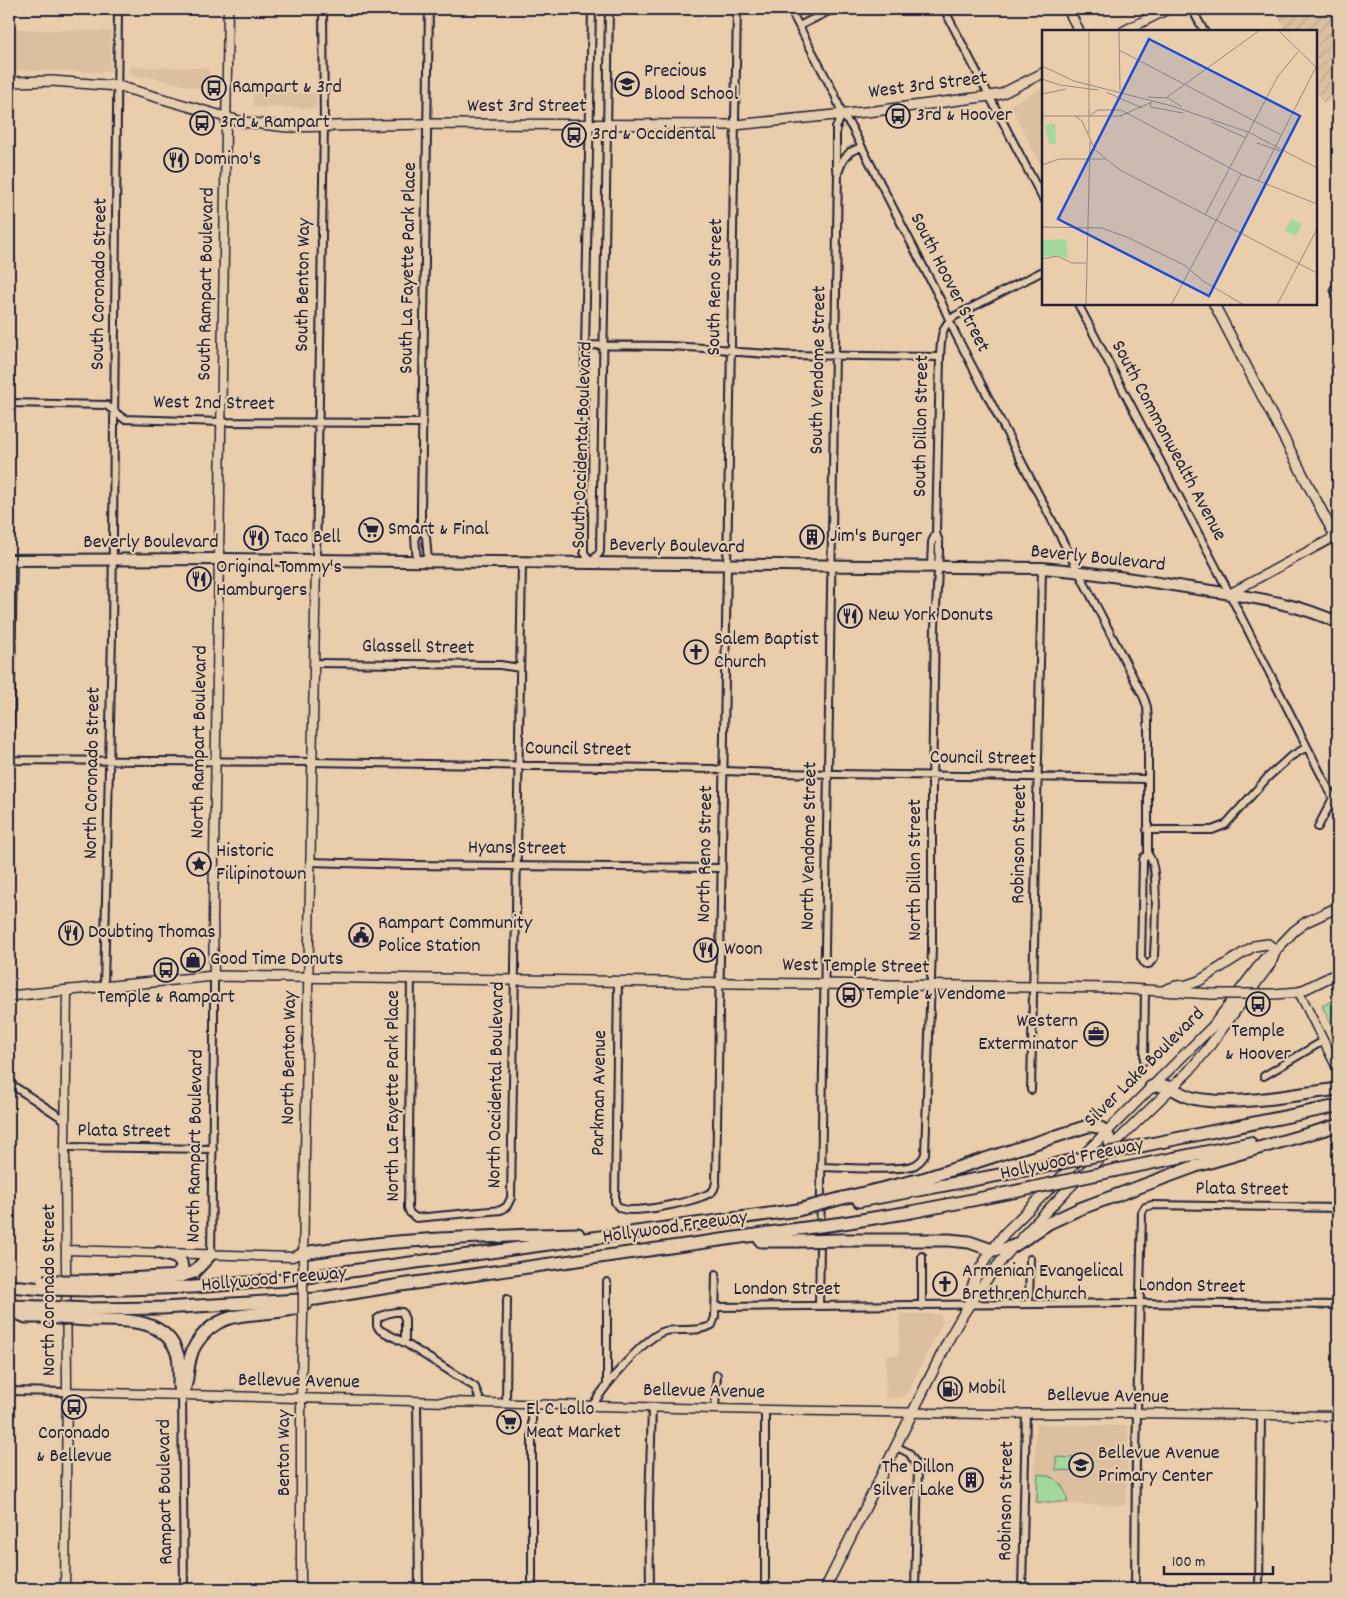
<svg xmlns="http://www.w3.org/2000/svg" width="1347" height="1598" viewBox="0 0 1347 1598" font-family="Dekko,sans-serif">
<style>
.built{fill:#dbbf9f}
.industrial{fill:url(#industrial-furrows)}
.garden{fill:#a3d99c;stroke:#627e6c}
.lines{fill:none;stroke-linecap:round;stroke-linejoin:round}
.minor-casing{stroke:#22223b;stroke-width:10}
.tertiary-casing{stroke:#22223b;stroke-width:11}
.secondary-casing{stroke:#22223b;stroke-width:12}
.primary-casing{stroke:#22223b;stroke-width:14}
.motorway-casing{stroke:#22223b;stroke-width:15}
.minor{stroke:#e6cdae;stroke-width:6}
.tertiary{stroke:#e6cdae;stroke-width:8}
.secondary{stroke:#e6cdae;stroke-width:9}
.primary{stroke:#e6cdae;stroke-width:10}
.motorway{stroke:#e6cdae;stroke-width:11}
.tertiary-bridge-casing{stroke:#22223b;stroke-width:11;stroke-linecap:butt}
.secondary-bridge-casing{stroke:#22223b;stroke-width:12;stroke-linecap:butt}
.motorway-bridge-casing{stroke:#22223b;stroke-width:15;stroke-linecap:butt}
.tertiary-bridge{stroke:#e6cdae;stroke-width:8}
.secondary-bridge{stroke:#e6cdae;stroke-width:9}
.motorway-bridge{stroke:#e6cdae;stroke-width:11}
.labels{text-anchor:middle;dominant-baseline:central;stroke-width:4.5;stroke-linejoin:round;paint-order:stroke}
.poi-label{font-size:20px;fill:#22223b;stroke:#e6cdae;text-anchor:start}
.street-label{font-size:20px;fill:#22223b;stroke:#e6cdae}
.inset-road{fill:none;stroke:#9a897e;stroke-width:1}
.view{fill:#1d4ed8;fill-opacity:0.15;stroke:#1d4ed8;stroke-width:2.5}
.inset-edge{fill:none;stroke:#22223b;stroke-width:2.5}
</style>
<defs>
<pattern id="industrial-furrows" width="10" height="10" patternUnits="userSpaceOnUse" patternTransform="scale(1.25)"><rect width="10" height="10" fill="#dbbf9f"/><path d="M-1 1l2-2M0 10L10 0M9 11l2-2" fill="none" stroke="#bca48a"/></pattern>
</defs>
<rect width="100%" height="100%" fill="#eacdaa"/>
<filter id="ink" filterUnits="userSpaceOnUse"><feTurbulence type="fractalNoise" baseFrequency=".02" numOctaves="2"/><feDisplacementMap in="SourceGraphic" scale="10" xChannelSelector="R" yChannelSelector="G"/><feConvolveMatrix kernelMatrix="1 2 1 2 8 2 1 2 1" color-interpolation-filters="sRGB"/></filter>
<g filter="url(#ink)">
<!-- built -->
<path class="built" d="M 9,29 L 111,31 L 110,72 L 9,70 Z
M 130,67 L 209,68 L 208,91 L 154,78 L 129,74 Z
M 1043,88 L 1043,170 L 1010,105 Z
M 316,92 L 316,108 L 253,107 L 253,93 Z
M 900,1314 L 939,1314 L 943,1321 L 907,1394 L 903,1397 L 886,1399 L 886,1355 L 899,1355 Z
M 1036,1424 L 1128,1426 L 1126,1505 L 1034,1504 Z"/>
<!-- industrial -->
<path class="industrial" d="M 1274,9 L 1338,9 L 1338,97 L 1323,103 L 1316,89 L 1316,31 L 1286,31 Z"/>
<!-- garden -->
<path class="garden" d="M 1338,998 L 1338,1038 L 1322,1006 Z
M 1056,1457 L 1076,1458 L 1076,1471 L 1056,1470 Z
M 1038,1474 C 1056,1476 1064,1484 1068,1502 L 1037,1502 Z"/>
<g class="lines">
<!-- minor casing -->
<g class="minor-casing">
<path id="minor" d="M 592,9 L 585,347 L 584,529 L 584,552 L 591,563 L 600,552 L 609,9
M 790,9 L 835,95 L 842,114 L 851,126 L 941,301 L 955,333 L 1144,698 L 1147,707 L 1148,721 L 1148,855 C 1160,862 1155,938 1154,954 L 1154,958 L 1149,964 L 1145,964 L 1141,958 L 1143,860 L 1144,857 L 1148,855
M 944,9 L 1043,199
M 1192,9 L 1204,31
M 799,26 L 833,9
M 838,173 L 843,160 L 850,152 L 861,147
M 1334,289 L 1338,296
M 1078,304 L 1219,573 L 1333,798 L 1318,827
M 585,345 L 669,346 L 721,349 L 739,352 L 783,355 L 940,357
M 9,403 L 106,405 L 124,419 L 222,422 L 422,423
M 316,561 L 324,127 L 323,9
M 428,561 L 426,537 L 421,528 L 421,509 L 429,9
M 417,562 L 415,537 L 421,528
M 931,567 L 932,542 L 936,533
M 314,663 L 500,665 L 520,668
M 9,760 L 312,762 L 713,769 L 724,771 L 776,773 L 1147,779
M 9,799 L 13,561
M 1147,830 L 1212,830 L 1225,825 L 1268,777 L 1290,757 L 1307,747
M 311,862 L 408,865 L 722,868
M 411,978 L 408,1208 L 410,1213 L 416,1218 L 501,1210 L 507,1206 L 511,1198 L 522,563
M 618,981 L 615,1202 C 617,1205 617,1206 620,1208 C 634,1215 694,1201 708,1194 C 714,1192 715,1187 716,1182 L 737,9
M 104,987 L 112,636 L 118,9
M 1144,1061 L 1145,990
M 1264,1076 L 1323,1041
M 9,1083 L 65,1120
M 1031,1090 L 1042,568
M 65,1147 L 213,1149
M 821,1167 C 842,1167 897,1172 915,1165 C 920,1162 923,1159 925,1154 L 932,948 L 932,783 L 935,627 L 939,551 L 939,542 L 936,533 L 940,357 C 941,341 940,326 955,316 L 1043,271
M 211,1254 L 214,1037 L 214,976
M 607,1282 L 607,1384
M 1029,1303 L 1030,1259
M 819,1306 L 838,173 L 836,169 L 836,128 L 842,114
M 922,1306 L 922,1256
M 716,1307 L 1132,1303 L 1338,1305
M 405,1343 L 405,1319 L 402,1312 C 394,1311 383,1314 377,1319 L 377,1326 L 380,1330 L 405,1343 L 475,1387 L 481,1403
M 9,1391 L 67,1392
M 182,1395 L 184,1589
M 417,1402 L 419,1589
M 506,1404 L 507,1299
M 592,1406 C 604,1387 644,1337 665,1331 C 680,1328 698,1333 712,1325 L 715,1317 L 716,1274
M 715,1409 L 717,1375
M 895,1446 L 909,1453 L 918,1467 L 915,1589
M 532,1589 L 532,1404
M 650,1589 L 649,1504 L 652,1408
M 765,1589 L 765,1410
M 1022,1589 L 1026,1413
M 1135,1589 L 1136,1455 L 1142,1212 L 1145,1207 L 1152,1205 L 1338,1208
M 1259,1589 L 1261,1415"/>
</g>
<!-- tertiary casing -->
<g class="tertiary-casing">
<path id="tertiary" d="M 1229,594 L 1338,535
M 214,976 L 213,919 L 228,9
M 1299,992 L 1338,1070
M 67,1250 L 292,1257 L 303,1253
M 303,1263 L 316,561
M 67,1392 L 715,1409 L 984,1414 L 1137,1413 L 1338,1416
M 65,1589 L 67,1384 L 65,1147 L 67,990
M 301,1589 L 301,1397 L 303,1316"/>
</g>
<!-- secondary casing -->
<g class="secondary-casing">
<path id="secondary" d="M 1068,9 L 1079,31
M 1124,31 L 1168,9
M 9,82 L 52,81 L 118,86 L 243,122 L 287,127 L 428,124 L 735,125 L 875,111 L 990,96 L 1001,94 L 1043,73
M 1214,304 L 1338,542
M 1165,990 L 1176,986 L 1187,985 L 1199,981 L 1254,946 L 1268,944 L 1276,950
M 1274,994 L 1299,992 L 1338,973
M 9,996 L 214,976 L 1034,987 L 1111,988 L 1212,994
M 1022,1237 L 1067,1190 L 1189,1071 L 1205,1052 L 1271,963 L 1276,950
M 969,1303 C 971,1276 989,1254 1005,1233 L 1213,1026 L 1264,959 L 1276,950 L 1294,931 L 1306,922 L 1338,907
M 825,1589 L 950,1337 C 968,1304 989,1274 1014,1246"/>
</g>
<!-- primary casing -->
<g class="primary-casing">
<path id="primary" d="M 9,560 L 220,559 L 1042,568 C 1096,572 1150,582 1205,590 C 1249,597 1298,603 1338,623"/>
</g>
<!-- motorway casing -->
<g class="motorway-casing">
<path id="motorway" d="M 1151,1087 C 1170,1083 1172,1090 1187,1096 C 1195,1100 1206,1100 1214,1101 C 1255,1103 1298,1094 1338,1089
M 1141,1146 L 1338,1106
M 1117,1170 L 1250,1143
M 843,1198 L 926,1178 L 1088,1126 C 1104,1125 1110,1134 1111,1149
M 859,1201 L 1042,1167
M 843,1223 L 911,1212 L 1018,1191
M 842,1240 L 949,1240 L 969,1242 L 992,1250 L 1004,1249 L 1014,1246 L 1049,1223 L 1079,1209 L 1196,1166 L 1336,1126
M 761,1241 L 798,1241
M 159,1253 L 175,1257 L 181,1262 L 182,1269 L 177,1275 L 173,1277
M 303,1253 C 394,1239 486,1236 578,1234
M 89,1281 L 181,1276 L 194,1272 L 211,1254
M 9,1286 L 44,1289
M 89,1290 L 193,1287 L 285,1280 L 798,1210
M 9,1306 L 44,1307
M 89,1309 L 162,1308 L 316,1299 L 401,1285 L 798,1229
M 9,1310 L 26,1317 L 44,1317
M 88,1320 C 120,1320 167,1316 178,1356 C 180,1366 179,1377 179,1387
M 182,1395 C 190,1382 185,1361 196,1344 C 220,1306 257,1318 293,1309 C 298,1307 303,1305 307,1303"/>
</g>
<!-- minor -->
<use href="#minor" class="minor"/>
<!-- tertiary -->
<use href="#tertiary" class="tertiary"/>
<!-- secondary -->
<use href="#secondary" class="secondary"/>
<!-- primary -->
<use href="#primary" class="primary"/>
<!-- motorway -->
<use href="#motorway" class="motorway"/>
<!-- tertiary-bridge casing -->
<g class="tertiary-bridge-casing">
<path id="tertiary-bridge" d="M 303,1316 L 303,1263"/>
</g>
<!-- secondary-bridge casing -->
<g class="secondary-bridge-casing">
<path id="secondary-bridge" d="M 1212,994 L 1274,994"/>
</g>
<!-- motorway-bridge casing -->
<g class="motorway-bridge-casing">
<path id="motorway-bridge" d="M 1042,1167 L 1141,1146
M 1018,1191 L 1117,1170
M 798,1210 L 843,1198
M 798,1229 L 843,1223
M 798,1241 L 842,1240
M 43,1281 L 89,1281
M 44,1289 L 89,1290
M 44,1307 L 89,1309
M 44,1317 L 88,1320"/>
</g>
<!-- tertiary-bridge -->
<use href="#tertiary-bridge" class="tertiary-bridge"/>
<!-- secondary-bridge -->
<use href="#secondary-bridge" class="secondary-bridge"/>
<!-- motorway-bridge -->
<use href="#motorway-bridge" class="motorway-bridge"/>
</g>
</g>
<!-- icons -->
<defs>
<g id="school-ring" transform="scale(1.25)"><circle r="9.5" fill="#e6cdae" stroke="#22223b" stroke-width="1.5"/><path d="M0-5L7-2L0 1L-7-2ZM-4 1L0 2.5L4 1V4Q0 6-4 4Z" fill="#22223b"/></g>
<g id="bus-ring" transform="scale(1.25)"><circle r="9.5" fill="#e6cdae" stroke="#22223b" stroke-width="1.5"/><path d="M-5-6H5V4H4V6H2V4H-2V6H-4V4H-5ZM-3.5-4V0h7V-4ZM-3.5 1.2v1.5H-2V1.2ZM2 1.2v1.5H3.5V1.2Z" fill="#22223b"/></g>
<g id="restaurant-ring" transform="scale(1.25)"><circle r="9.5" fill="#e6cdae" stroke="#22223b" stroke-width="1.5"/><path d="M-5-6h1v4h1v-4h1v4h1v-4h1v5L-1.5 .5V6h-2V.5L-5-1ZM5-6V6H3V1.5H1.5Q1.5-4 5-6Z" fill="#22223b"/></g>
<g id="supermarket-ring" transform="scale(1.25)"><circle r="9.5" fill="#e6cdae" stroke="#22223b" stroke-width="1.5"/><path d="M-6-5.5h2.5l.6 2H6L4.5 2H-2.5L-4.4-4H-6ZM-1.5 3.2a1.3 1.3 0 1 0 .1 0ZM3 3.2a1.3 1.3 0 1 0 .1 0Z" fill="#22223b"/></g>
<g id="building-ring" transform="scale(1.25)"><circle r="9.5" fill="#e6cdae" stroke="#22223b" stroke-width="1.5"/><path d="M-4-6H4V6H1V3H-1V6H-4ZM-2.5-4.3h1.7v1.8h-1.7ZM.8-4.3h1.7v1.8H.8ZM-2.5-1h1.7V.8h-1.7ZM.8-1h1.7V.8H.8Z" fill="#22223b"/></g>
<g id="church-ring" transform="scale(1.25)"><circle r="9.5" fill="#e6cdae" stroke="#22223b" stroke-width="1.5"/><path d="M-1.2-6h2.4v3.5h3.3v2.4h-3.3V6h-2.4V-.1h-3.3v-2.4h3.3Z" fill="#22223b"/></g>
<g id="sight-ring" transform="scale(1.25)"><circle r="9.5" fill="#e6cdae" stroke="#22223b" stroke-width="1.5"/><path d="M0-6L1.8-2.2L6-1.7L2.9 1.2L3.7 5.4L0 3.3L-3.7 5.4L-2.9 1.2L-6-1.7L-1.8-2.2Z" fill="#22223b"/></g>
<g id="civic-ring" transform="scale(1.25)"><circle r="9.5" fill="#e6cdae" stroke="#22223b" stroke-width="1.5"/><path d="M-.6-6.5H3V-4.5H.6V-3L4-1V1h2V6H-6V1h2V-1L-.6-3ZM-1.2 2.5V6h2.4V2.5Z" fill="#22223b"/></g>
<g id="shop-ring" transform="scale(1.25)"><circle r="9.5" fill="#e6cdae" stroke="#22223b" stroke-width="1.5"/><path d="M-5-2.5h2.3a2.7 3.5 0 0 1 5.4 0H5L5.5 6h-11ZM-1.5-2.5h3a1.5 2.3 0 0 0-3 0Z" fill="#22223b"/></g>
<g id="office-ring" transform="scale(1.25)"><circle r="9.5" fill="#e6cdae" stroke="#22223b" stroke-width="1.5"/><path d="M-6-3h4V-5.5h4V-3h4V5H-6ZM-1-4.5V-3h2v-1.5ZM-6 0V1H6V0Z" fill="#22223b"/></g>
<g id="fuel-ring" transform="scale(1.25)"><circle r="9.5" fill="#e6cdae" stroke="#22223b" stroke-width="1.5"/><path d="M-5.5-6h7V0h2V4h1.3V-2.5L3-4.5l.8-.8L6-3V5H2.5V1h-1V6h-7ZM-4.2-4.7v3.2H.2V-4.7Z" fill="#22223b"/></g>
</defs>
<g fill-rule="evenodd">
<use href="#school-ring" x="627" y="84"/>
<use href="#bus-ring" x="214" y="88"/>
<use href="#bus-ring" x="898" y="116"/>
<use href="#bus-ring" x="202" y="123"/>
<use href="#bus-ring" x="574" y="135"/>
<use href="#restaurant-ring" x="176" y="160"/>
<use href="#supermarket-ring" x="371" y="530"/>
<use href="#building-ring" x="812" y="537"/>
<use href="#restaurant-ring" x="256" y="538"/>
<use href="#restaurant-ring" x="199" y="579"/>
<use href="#restaurant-ring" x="850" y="616"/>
<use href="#church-ring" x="696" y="652"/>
<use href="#sight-ring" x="199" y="864"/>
<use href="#restaurant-ring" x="71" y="933"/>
<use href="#civic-ring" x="361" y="935"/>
<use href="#restaurant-ring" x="706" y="950"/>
<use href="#shop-ring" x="193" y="960"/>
<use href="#bus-ring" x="166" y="970"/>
<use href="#bus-ring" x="849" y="995"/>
<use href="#bus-ring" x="1258" y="1004"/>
<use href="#office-ring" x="1096" y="1034"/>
<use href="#church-ring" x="945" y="1284"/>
<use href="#fuel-ring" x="950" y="1389"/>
<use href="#bus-ring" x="74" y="1407"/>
<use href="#supermarket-ring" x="509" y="1422"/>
<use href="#school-ring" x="1081" y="1465"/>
<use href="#building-ring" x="971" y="1480"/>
</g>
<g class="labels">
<!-- poi labels -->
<g class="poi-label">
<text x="644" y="72">Precious<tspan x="644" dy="23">Blood School</tspan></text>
<text x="232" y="88">Rampart &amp; 3rd</text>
<text x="916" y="116">3rd &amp; Hoover</text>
<text x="220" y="123">3rd &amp; Rampart</text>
<text x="592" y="135">3rd &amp; Occidental</text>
<text x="194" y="160">Domino's</text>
<text x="388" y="530">Smart &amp; Final</text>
<text x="830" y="537">Jim's Burger</text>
<text x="274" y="538">Taco Bell</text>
<text x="216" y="568">Original Tommy's<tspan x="216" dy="23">Hamburgers</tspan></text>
<text x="868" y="616">New York Donuts</text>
<text x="714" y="640">Salem Baptist<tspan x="714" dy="23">Church</tspan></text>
<text x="216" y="852">Historic<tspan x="216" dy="23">Filipinotown</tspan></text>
<text x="378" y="924">Rampart Community<tspan x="378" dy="23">Police Station</tspan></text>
<text x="88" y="933">Doubting Thomas</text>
<text x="724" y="950">Woon</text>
<text x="210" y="960">Good Time Donuts</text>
<text x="866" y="995">Temple &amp; Vendome</text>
<text x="166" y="998" text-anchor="middle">Temple &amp; Rampart</text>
<text x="1078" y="1022" text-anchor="end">Western<tspan x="1078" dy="23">Exterminator</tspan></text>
<text x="1258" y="1032" text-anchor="middle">Temple<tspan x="1258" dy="23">&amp; Hoover</tspan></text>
<text x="962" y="1272">Armenian Evangelical<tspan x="962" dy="23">Brethren Church</tspan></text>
<text x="968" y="1389">Mobil</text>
<text x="526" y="1410">El C Lollo<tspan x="526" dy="23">Meat Market</tspan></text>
<text x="74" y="1434" text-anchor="middle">Coronado<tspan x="74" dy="23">&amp; Bellevue</tspan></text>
<text x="1098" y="1454">Bellevue Avenue<tspan x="1098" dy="23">Primary Center</tspan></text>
<text x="954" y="1468" text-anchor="end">The Dillon<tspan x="954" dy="23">Silver Lake</tspan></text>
</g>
<!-- street labels -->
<g class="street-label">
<text transform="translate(928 86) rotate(-7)">West 3rd Street</text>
<text x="527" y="107">West 3rd Street</text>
<text transform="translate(409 268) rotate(-89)">South La Fayette Park Place</text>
<text transform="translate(949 283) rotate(63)">South Hoover Street</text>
<text transform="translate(100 284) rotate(-89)">South Coronado Street</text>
<text transform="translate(207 284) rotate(-89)">South Rampart Boulevard</text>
<text transform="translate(304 285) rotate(-89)">South Benton Way</text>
<text transform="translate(716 287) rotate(-89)">South Reno Street</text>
<text transform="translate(819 370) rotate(-89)">South Vendome Street</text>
<text transform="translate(214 404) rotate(1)">West 2nd Street</text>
<text transform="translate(922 426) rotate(-89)">South Dillon Street</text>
<text transform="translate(1168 441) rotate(62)">South Commonwealth Avenue</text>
<text transform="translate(583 445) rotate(-88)">South Occidental Boulevard</text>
<text x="151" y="543">Beverly Boulevard</text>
<text transform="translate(677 547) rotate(1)">Beverly Boulevard</text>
<text transform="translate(1098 559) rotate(6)">Beverly Boulevard</text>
<text transform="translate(418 648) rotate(1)">Glassell Street</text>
<text transform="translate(200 742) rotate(-89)">North Rampart Boulevard</text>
<text transform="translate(578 750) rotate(1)">Council Street</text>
<text transform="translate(983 759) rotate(1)">Council Street</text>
<text transform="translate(93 773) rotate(-89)">North Coronado Street</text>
<text transform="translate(1020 844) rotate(-89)">Robinson Street</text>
<text transform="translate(810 846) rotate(-89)">North Vendome Street</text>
<text transform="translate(517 849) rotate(1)">Hyans Street</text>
<text transform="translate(706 854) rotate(-89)">North Reno Street</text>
<text transform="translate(916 870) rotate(-90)">North Dillon Street</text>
<text transform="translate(856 967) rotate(1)">West Temple Street</text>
<text transform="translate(290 1058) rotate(-89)">North Benton Way</text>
<text transform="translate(1145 1068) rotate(-45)">Silver Lake Boulevard</text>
<text transform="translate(497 1085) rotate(-89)">North Occidental Boulevard</text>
<text transform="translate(600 1093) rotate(-89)">Parkman Avenue</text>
<text transform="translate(394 1096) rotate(-90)">North La Fayette Park Place</text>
<text transform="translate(124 1132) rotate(1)">Plata Street</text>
<text transform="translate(196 1146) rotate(-89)">North Rampart Boulevard</text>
<text transform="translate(1072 1160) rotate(-12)">Hollywood Freeway</text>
<text transform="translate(1242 1190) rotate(1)">Plata Street</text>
<text transform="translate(675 1228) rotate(-8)">Hollywood Freeway</text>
<text transform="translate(274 1280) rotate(-5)">Hollywood Freeway</text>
<text transform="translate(1192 1287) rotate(1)">London Street</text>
<text transform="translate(50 1290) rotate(-90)">North Coronado Street</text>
<text x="787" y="1290">London Street</text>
<text transform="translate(299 1382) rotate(1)">Bellevue Avenue</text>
<text transform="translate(704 1392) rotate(1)">Bellevue Avenue</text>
<text transform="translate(1108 1397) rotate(1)">Bellevue Avenue</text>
<text transform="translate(285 1453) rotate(-90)">Benton Way</text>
<text transform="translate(166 1492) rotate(-91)">Rampart Boulevard</text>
<text transform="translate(1007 1501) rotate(-89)">Robinson Street</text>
</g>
</g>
<!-- overview -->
<g transform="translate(1042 30)">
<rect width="275" height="275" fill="#eacdaa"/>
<path d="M 249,189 L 260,194 L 254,206 L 243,201 ZM 24,209 L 26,229 L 16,225 L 0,227 L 0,210 Z" fill="#a3d99c"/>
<path d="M 13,94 L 14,114 L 7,114 L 3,95 Z" fill="#a3d99c"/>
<path class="inset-road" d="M 77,0 L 78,61M 236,0 L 275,38M 77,20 L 239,105M 0,36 L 32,51 L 130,76 L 206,102 L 275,138M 0,49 L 18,55 L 56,60M 64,62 L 100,78M 0,64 L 24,59M 106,67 L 126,68 L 140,77M 124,68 L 218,0M 108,73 L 109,77 L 141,83M 0,86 L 80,86M 33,86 L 40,91 L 53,120 L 78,140 L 275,243M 47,86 L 56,80 L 79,80 L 199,144 L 275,174M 78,86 L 110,72M 169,92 L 204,108M 47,105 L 47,0M 215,113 L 238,121M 0,135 L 17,129 L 63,129M 216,151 L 274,37M 163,185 L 236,46 L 256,22M 0,197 L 60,198 L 87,208 L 142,235 L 161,251 L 202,275M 0,229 L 15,226 L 30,233 L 44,233M 44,275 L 48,112M 129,275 L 199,144M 235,275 L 275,199"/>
<path class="view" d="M 107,9 L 258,86 L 167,266 L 16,189 Z"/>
<rect width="275" height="275" class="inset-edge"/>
</g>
<!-- margin -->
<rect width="1347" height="1598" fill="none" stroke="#e6cdae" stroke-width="30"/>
<rect x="15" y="15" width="1317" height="1568" fill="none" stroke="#22223b" stroke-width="2" filter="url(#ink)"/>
<!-- scale -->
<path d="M1164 1566v8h109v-8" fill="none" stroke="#22223b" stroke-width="2.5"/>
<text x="1172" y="1566" font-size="15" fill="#22223b" stroke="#e6cdae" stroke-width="4" paint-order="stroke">100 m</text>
</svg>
